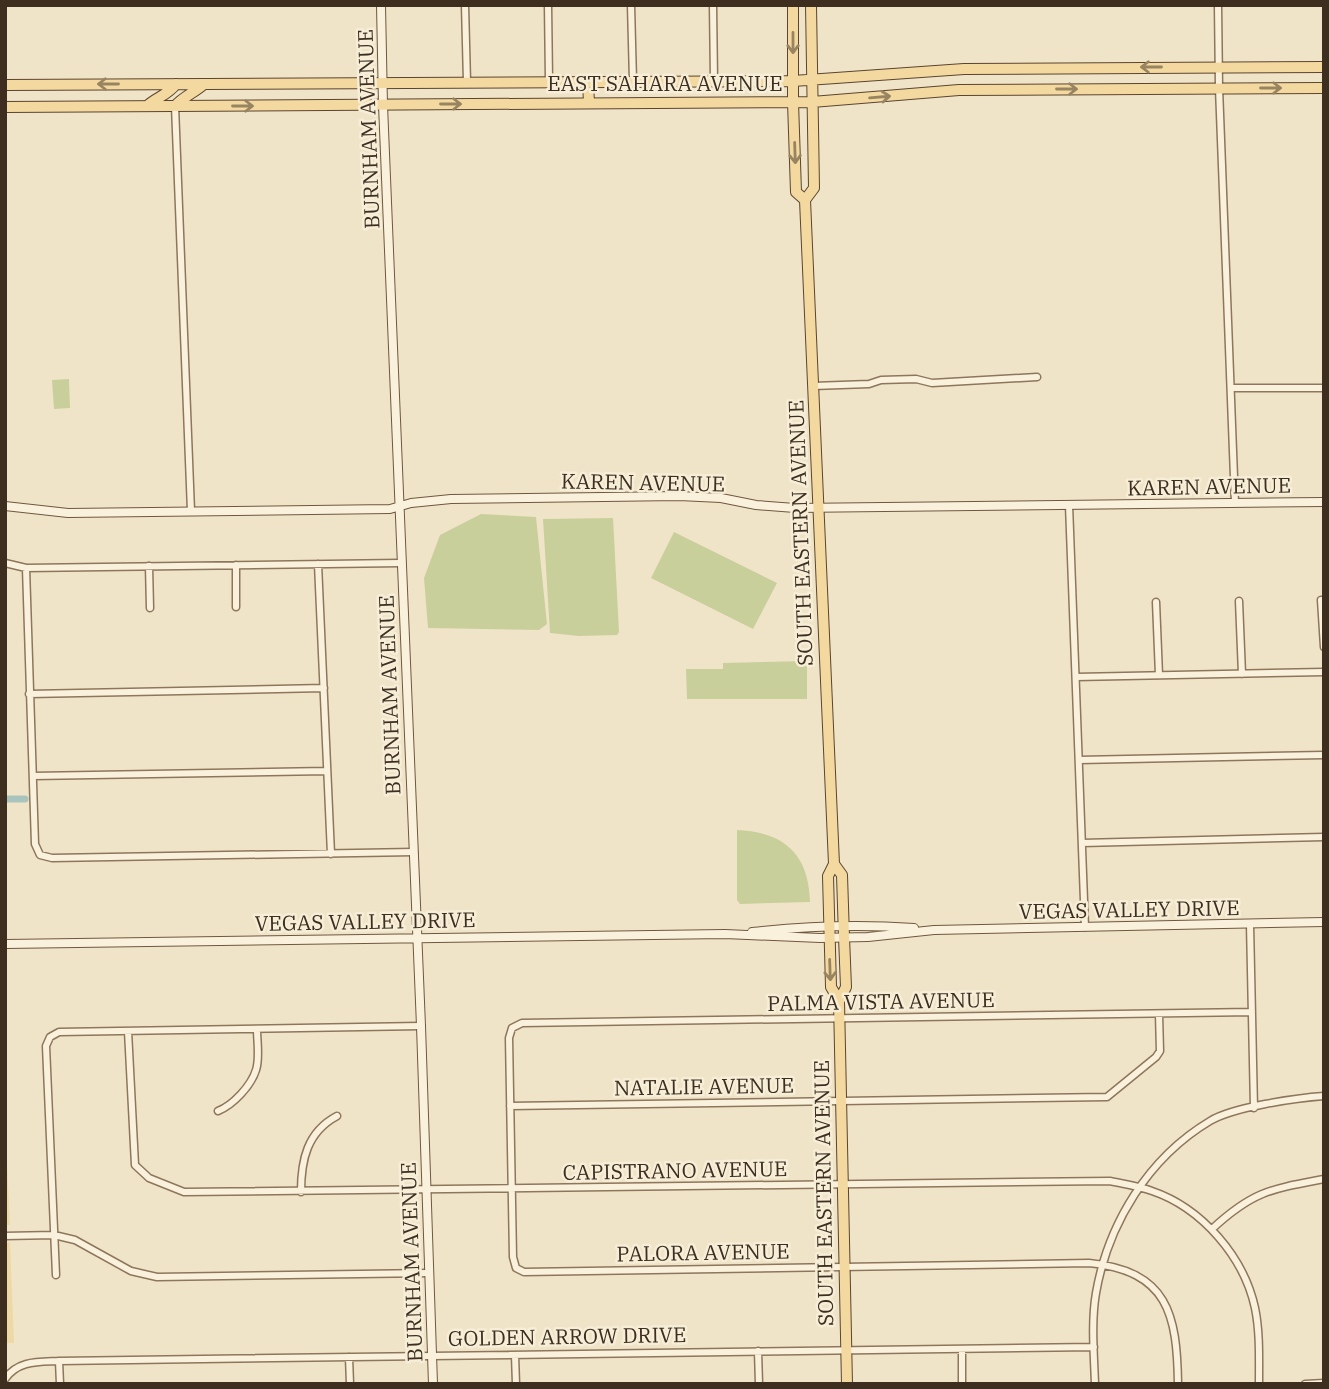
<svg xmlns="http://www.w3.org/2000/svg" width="1329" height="1389" viewBox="0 0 1329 1389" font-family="'IBM Plex Serif',serif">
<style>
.green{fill:#c9cf9b}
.sand{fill:#ecd9a5}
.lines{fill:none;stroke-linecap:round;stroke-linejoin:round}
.canal{stroke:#a9c4bc;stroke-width:7}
.street-casing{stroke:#8d765c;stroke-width:9}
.secondary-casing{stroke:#6f573f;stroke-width:10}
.primary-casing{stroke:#5b4430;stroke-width:12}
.street{stroke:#faf1dc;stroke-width:6}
.secondary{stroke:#faf1dc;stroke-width:8}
.primary{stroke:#f3d9a0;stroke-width:10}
.oneway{stroke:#988460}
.labels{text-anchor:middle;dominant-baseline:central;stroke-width:5;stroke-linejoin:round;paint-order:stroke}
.street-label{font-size:21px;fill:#3d2e20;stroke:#f7eed8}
</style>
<rect width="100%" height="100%" fill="#f0e4c8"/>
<!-- green -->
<path class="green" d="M 69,379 L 70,408 L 54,409 L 52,380 Z
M 481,514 L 536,517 L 547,624 L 539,630 L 428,628 L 424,578 L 440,535 Z
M 613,518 L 619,632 L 617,635 L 579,636 L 550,633 L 543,519 Z
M 674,532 L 777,583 L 753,629 L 651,578 Z
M 807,661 L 807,699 L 687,699 L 686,669 L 723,669 L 723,663 Z
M 737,830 C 785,832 809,855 810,902 L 740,904 L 737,900 Z"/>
<!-- sand -->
<path class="sand" d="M 5,1121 L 10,1225 L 5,1225 Z
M 10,1242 L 14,1343 L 5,1343 L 5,1243 Z"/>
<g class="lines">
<!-- canal -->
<path class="canal" d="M 5,799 L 25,799"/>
<!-- street casing -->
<g class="street-casing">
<path id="street" d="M 465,5 L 467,82
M 548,5 L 549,81
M 631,5 L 633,81
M 713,5 L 714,81
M 1218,5 L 1219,88 L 1235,503
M 175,106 L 191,511
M 813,386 L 869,384 L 881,380 L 916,379 L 932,383 L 1037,377
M 1231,388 L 1324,388
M 1069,505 L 1085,927
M 5,563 L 26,568 L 401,563
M 318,564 L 331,854
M 149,566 L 150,608
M 26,568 L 35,844 L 40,855 L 52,858 L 414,852
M 1321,600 L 1324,647
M 1239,601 L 1242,674
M 1156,602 L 1159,675
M 236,607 L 236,565
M 1076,677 L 1324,672
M 29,694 L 324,688
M 1079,760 L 1324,755
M 33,776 L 327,771
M 1082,843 L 1324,837
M 1250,924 L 1254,1108
M 128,1031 L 135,1165 L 149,1178 L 184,1192 L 1110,1181 C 1124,1184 1139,1186 1152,1191 C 1202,1208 1244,1257 1255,1308 C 1260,1332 1259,1359 1259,1384
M 510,1106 L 1107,1097 L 1156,1057 L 1160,1051 L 1159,1014
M 218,1111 C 233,1105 251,1086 256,1070 C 260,1058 257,1042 257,1029
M 301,1192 C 301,1160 307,1132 337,1116
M 1212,1229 C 1253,1191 1271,1189 1324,1179
M 5,1236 L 54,1235 L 75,1240 L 131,1271 L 157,1277 L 429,1273
M 56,1275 L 46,1046 L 50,1037 L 59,1032 L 421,1026
M 962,1349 L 962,1384
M 758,1351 L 759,1384
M 515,1355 L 516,1384
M 349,1357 L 350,1384
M 59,1361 L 60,1384
M 5,1379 C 18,1360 39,1362 59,1361 L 1094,1347
M 1095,1384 C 1094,1355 1091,1322 1096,1293 C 1108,1224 1148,1158 1210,1121 C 1233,1107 1296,1098 1324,1096
M 1178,1384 C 1177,1314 1168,1271 1089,1263 L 524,1272 L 516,1268 L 513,1257 L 509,1038 L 512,1028 L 522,1023 L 1252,1012
M 1305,1384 L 1324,1383"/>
</g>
<!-- secondary casing -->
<g class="secondary-casing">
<path id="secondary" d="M 381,5 L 383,105 L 421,1026 L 433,1384
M 5,506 L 68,513 L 390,509 L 411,503 L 451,499 L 679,496 L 721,498 L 756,505 L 795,508 L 1324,502
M 752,932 C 806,926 859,924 914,928
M 5,944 L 725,934 L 820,938 L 868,937 L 934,930 L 1324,922"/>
</g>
<!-- primary casing -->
<g class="primary-casing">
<path id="primary" d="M 793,5 L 793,102 L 796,192 L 805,200
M 811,5 L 814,188 L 805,200 L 834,864 L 828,876 L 831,987 L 839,1001
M 588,82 L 589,103
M 5,85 L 793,81 L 964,69 L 1324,67
M 147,106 C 157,97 168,95 176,84
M 175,106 C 184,96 194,93 204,84
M 5,107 L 812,102 L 959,90 L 1324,88
M 834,864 L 842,875 L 844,937 L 846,987 L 839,1001 L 847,1384"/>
</g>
<!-- street -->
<use href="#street" class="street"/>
<!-- secondary -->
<use href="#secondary" class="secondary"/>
<!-- primary -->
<use href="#primary" class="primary"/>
</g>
<!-- one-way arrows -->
<defs><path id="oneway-shaft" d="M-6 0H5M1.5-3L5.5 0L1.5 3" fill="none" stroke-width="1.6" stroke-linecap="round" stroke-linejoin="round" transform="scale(1.75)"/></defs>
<g class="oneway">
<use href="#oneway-shaft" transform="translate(793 43) rotate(90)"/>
<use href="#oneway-shaft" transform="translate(1151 67) rotate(180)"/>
<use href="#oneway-shaft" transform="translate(108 84) rotate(180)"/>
<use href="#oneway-shaft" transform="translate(1271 88)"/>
<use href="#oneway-shaft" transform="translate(1067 89)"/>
<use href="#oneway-shaft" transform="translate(880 97) rotate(-5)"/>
<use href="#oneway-shaft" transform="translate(451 104)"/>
<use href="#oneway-shaft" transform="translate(243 106)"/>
<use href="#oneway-shaft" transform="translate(795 153) rotate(88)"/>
<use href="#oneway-shaft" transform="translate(830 970) rotate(88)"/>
</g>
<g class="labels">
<!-- street labels -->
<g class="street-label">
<text x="665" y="83">EAST SAHARA AVENUE</text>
<text transform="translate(368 129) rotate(-92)">BURNHAM AVENUE</text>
<text transform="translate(643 482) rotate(1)">KAREN AVENUE</text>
<text transform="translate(1209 486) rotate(-1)">KAREN AVENUE</text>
<text transform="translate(800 533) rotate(-92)">SOUTH EASTERN AVENUE</text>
<text transform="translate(389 695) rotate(-92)">BURNHAM AVENUE</text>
<text transform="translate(1129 909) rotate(-1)">VEGAS VALLEY DRIVE</text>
<text transform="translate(365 921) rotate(-1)">VEGAS VALLEY DRIVE</text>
<text transform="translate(881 1001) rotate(-1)">PALMA VISTA AVENUE</text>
<text transform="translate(704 1086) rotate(-1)">NATALIE AVENUE</text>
<text transform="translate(675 1170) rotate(-1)">CAPISTRANO AVENUE</text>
<text transform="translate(823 1193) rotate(-91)">SOUTH EASTERN AVENUE</text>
<text transform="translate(703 1252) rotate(-1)">PALORA AVENUE</text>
<text transform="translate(411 1262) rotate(-92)">BURNHAM AVENUE</text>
<text transform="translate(567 1336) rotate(-1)">GOLDEN ARROW DRIVE</text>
</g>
</g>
<!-- border -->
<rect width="1329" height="1389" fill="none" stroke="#3d2e20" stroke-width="14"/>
</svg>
